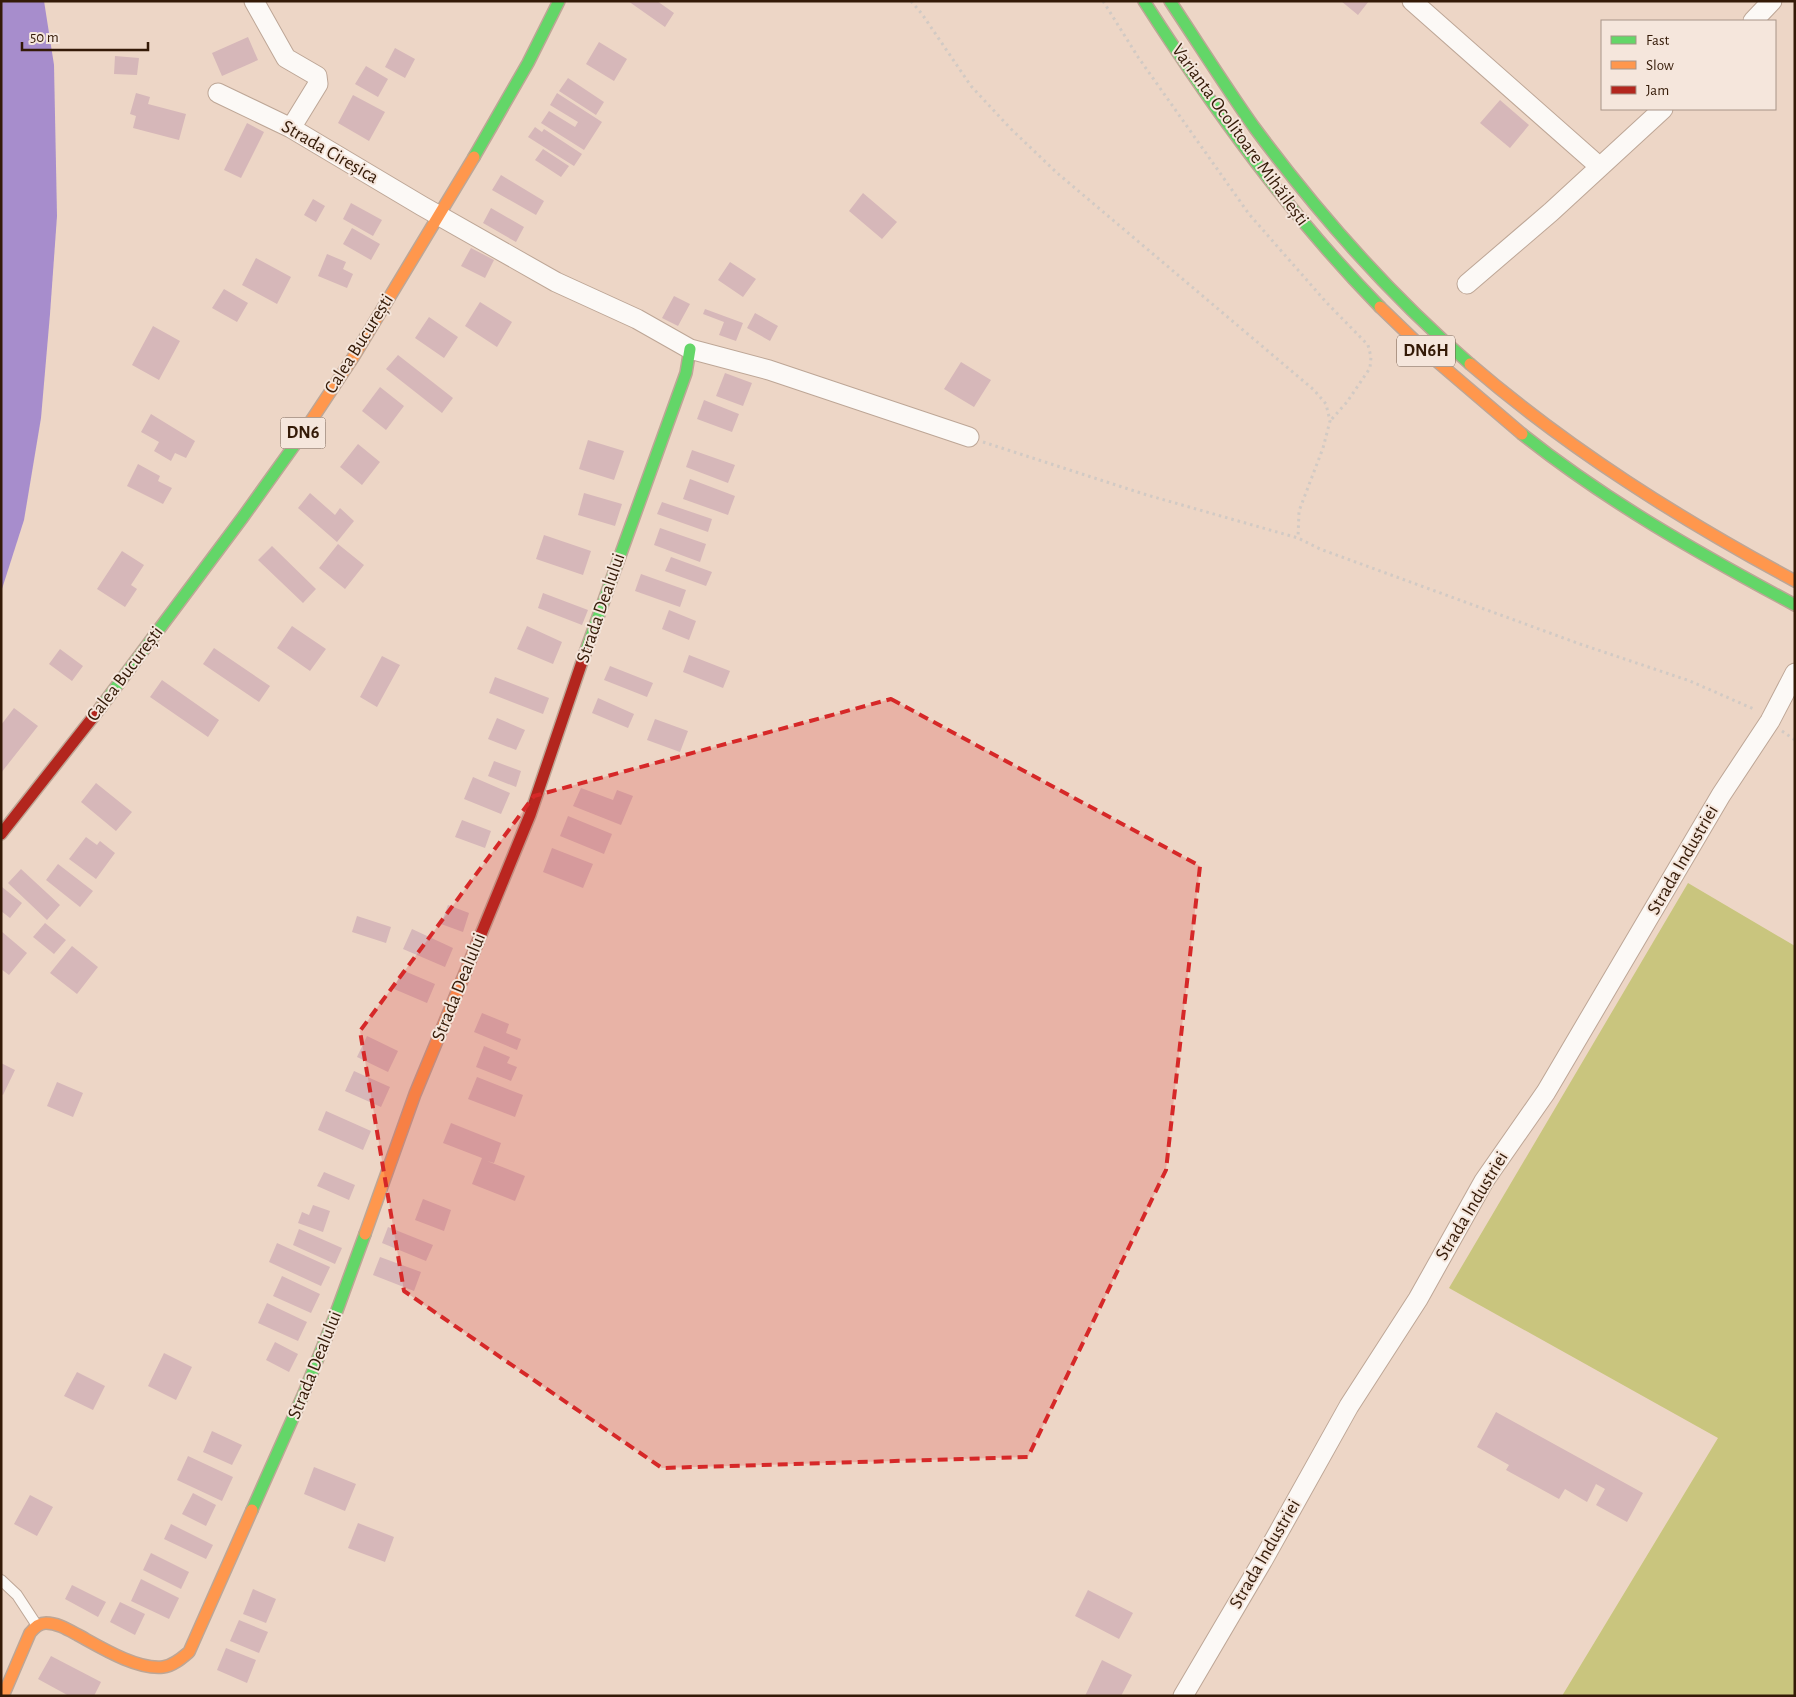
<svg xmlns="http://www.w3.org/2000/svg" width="1796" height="1697" viewBox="0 0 1796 1697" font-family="'Alegreya Sans',sans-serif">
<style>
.green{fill:#c9c57e}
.water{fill:#a78dcc}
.building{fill:#d6b7b9}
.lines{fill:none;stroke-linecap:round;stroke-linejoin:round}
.lane-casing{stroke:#bda696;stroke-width:12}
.street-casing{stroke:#bda696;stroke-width:21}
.fast-casing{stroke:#bda696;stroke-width:14}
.slow-casing{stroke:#bda696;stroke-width:14}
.jam-casing{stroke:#bda696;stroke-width:14}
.path{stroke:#d2cac4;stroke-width:3;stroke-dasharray:2.5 4;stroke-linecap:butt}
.lane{stroke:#fcf9f6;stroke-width:10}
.street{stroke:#fcf9f6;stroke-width:19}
.fast{stroke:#63d668;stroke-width:11}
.slow{stroke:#ff974d;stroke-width:11}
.jam{stroke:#b3261e;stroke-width:11}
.marked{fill:#d62828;fill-opacity:0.2;stroke:#d62828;stroke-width:4;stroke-dasharray:10 6;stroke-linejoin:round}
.labels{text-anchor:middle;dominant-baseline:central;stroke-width:4;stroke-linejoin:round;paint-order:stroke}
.shield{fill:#f5e6dc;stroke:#6e5747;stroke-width:1}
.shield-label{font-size:18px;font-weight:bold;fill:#341a07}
.street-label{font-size:19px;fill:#341a07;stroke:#f5e6dc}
</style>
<rect width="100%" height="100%" fill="#edd6c6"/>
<!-- green -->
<path class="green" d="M 1688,883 L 1795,946 L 1795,1696 L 1562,1696 L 1718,1438 L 1449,1288 Z"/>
<!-- water -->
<path class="water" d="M 1,1 L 44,1 L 54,65 L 57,216 L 50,314 L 41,418 L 24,520 L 1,592 Z"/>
<!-- building -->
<path class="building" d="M 628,1 L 657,1 L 674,13 L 665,27 Z
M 1341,1 L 1369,1 L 1358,15 Z
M 248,37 L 258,60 L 222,76 L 212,53 Z
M 599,42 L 627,59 L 614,81 L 586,64 Z
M 395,48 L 415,59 L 405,78 L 385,67 Z
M 115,56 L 139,58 L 137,75 L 114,74 Z
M 366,66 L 388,79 L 378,97 L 355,84 Z
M 568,78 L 604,102 L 596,115 L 559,91 Z
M 136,93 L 150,97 L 148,104 L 186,114 L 179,140 L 133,128 L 136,116 L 130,114 Z
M 557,93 L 602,122 L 584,150 L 541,123 L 549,111 L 575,127 L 578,122 L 550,105 Z
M 353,95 L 385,112 L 369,141 L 338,123 Z
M 1500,100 L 1529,125 L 1510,148 L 1480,123 Z
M 247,123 L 264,132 L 241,178 L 224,170 Z
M 535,127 L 542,132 L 544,129 L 582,154 L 574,166 L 528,137 Z
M 543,149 L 569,166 L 561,177 L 535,160 Z
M 501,175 L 544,201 L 536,215 L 492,190 Z
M 863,193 L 897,222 L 882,239 L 849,211 Z
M 313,199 L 325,206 L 316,222 L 304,215 Z
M 351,203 L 382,220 L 373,236 L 343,219 Z
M 491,208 L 524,227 L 516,242 L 483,223 Z
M 352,228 L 380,244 L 371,260 L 343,244 Z
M 471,248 L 494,260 L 485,278 L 461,266 Z
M 327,254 L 346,262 L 343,269 L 353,274 L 347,288 L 318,276 Z
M 256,258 L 291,277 L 277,304 L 242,285 Z
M 730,262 L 756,279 L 743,297 L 718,280 Z
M 224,289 L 248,303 L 237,322 L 212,308 Z
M 674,296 L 690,304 L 678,326 L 662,318 Z
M 480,302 L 512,322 L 497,347 L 465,326 Z
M 705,309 L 743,323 L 736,341 L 719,335 L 724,322 L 703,314 Z
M 755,313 L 778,326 L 770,341 L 747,328 Z
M 429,317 L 458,337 L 444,358 L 415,338 Z
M 153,326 L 180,341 L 159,380 L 132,365 Z
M 398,355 L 453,398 L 442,413 L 386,369 Z
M 961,362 L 991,380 L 974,407 L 944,389 Z
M 725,373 L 752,383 L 743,406 L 716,396 Z
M 380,387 L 404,406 L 386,430 L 362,411 Z
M 704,400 L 739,414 L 732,432 L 697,419 Z
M 151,414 L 195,441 L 186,458 L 175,453 L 171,461 L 154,451 L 159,442 L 141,432 Z
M 588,440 L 624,451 L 614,480 L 579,469 Z
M 358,444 L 380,462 L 362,485 L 340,467 Z
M 692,450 L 735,465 L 728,483 L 686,467 Z
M 138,464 L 160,476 L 158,481 L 172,488 L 163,504 L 127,486 Z
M 690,479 L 735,496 L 728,515 L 683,499 Z
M 310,493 L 335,515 L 340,508 L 354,521 L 337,542 L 298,508 Z
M 584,493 L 622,504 L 615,526 L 578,515 Z
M 662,502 L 712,519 L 708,532 L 657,514 Z
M 660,528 L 706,544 L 700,562 L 654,545 Z
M 544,535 L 591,551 L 583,575 L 536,559 Z
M 338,544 L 364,565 L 345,589 L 319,568 Z
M 272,546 L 316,589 L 303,603 L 258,560 Z
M 122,551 L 144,565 L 131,585 L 137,589 L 125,607 L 97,589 Z
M 671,557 L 712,572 L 706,586 L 665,571 Z
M 641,574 L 686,590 L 680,607 L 635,591 Z
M 543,593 L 588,610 L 582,625 L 538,608 Z
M 669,610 L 696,621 L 689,640 L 662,629 Z
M 292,626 L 326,649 L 310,671 L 277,648 Z
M 527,626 L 562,642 L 553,664 L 517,649 Z
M 214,648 L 270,686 L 259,702 L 203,664 Z
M 60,649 L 83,666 L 72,681 L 49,664 Z
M 689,655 L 730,671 L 723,688 L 683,672 Z
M 382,656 L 400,665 L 377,707 L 360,697 Z
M 610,666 L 653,683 L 647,697 L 604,680 Z
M 495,677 L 549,698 L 543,714 L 489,693 Z
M 162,680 L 219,720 L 208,737 L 150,697 Z
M 598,698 L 634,714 L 628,728 L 592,713 Z
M 14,708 L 38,726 L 1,773 L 1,725 Z
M 497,718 L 525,730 L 516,750 L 488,739 Z
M 655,719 L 688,731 L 680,752 L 647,740 Z
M 494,761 L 521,771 L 516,787 L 488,776 Z
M 473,777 L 510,793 L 501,814 L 464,799 Z
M 96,783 L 132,812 L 116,831 L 81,802 Z
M 581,788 L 613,800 L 617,790 L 633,796 L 621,825 L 573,806 Z
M 568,816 L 612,834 L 604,854 L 560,836 Z
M 462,820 L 491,831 L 485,848 L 455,837 Z
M 86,837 L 97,845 L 100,841 L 115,853 L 96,879 L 69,859 Z
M 552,848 L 593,864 L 583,888 L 543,872 Z
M 58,864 L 93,891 L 80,907 L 46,880 Z
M 21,869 L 60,905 L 47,920 L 8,883 Z
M 2,887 L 22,903 L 10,918 L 1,911 Z
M 448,905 L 469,913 L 463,932 L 441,924 Z
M 357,916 L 391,927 L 386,943 L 352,932 Z
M 45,923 L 66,940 L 54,954 L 33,937 Z
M 412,929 L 453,948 L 445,967 L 403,949 Z
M 1,931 L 27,953 L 9,975 L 1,969 Z
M 72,946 L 98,967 L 77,994 L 50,973 Z
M 402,970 L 435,984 L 427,1003 L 394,989 Z
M 482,1013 L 509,1024 L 506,1033 L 521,1039 L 517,1050 L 474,1032 Z
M 367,1036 L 398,1051 L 388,1072 L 357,1057 Z
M 484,1046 L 510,1057 L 507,1063 L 517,1067 L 511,1081 L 476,1067 Z
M 1,1063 L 15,1070 L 3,1095 L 1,1094 Z
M 354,1071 L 390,1087 L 381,1107 L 345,1091 Z
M 477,1077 L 523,1095 L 515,1117 L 468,1099 Z
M 57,1082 L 83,1093 L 73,1117 L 47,1106 Z
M 326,1111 L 371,1131 L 363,1150 L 318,1130 Z
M 451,1123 L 501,1143 L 494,1163 L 487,1161 L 525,1176 L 515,1201 L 472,1184 L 482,1158 L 443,1143 Z
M 324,1172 L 355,1185 L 349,1200 L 317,1186 Z
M 423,1199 L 451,1210 L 444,1231 L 415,1220 Z
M 313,1205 L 330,1211 L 323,1232 L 298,1223 L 302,1212 L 309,1215 Z
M 388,1227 L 433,1245 L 426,1261 L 382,1243 Z
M 299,1229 L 342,1248 L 335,1264 L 293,1245 Z
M 277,1243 L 330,1267 L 321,1286 L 269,1262 Z
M 380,1257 L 421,1272 L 414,1291 L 373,1275 Z
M 282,1276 L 320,1294 L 311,1313 L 273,1296 Z
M 267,1303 L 307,1322 L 298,1341 L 258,1323 Z
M 275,1342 L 298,1354 L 289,1372 L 266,1360 Z
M 164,1353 L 192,1367 L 176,1400 L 148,1386 Z
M 77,1372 L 105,1386 L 93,1410 L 64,1396 Z
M 1496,1412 L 1643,1493 L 1627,1522 L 1596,1505 L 1605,1489 L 1596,1484 L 1587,1502 L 1565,1489 L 1559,1499 L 1506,1470 L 1509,1465 L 1477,1447 Z
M 212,1431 L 242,1445 L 232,1465 L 203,1452 Z
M 188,1456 L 233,1477 L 222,1501 L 177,1480 Z
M 314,1467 L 356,1484 L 345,1511 L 304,1494 Z
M 193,1493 L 216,1505 L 206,1526 L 182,1514 Z
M 30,1495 L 53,1507 L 37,1536 L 14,1524 Z
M 358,1523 L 394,1537 L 385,1562 L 348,1548 Z
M 171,1524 L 213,1545 L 206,1559 L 164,1539 Z
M 151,1553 L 189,1572 L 181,1589 L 143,1570 Z
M 141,1579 L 179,1598 L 169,1619 L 131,1601 Z
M 72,1585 L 106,1602 L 98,1617 L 65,1599 Z
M 253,1589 L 276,1599 L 266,1623 L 243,1614 Z
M 1088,1590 L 1133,1613 L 1119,1639 L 1075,1616 Z
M 120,1602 L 145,1614 L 135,1635 L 110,1622 Z
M 239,1620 L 268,1632 L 259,1653 L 230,1641 Z
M 226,1648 L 256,1660 L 247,1683 L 217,1670 Z
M 51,1656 L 101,1682 L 94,1696 L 69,1696 L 38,1679 Z
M 1102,1660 L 1132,1675 L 1121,1696 L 1085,1696 Z"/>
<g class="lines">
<!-- lane casing -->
<g class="lane-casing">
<path id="lane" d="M 1,1580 L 17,1595 L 36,1624"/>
</g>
<!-- street casing -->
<g class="street-casing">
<path id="street" d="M 254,1 L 286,58 L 317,76 L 318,84 L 291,128
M 1412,1 L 1600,167
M 1753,21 L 1772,1
M 218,93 L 291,128 L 422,206 L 556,282 L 637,319 L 690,349 L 769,370 L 969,437
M 1467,284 L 1551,212 L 1663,109
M 1183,1696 L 1263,1560 L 1349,1406 L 1418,1299 L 1484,1181 L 1546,1092 L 1721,795 L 1770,721 L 1795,673"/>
</g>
<!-- fast casing -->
<g class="fast-casing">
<path id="fast" d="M 1144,1 C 1214,110 1289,214 1380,307
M 1170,1 C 1198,43 1225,86 1254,127 C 1317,212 1390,295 1470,364
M 474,157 L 528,63 L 559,1
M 1522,434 C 1606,501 1700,554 1795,605
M 585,653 L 686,373 L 690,349
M 101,707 L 243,517 L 301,436
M 252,1510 L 304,1393 L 335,1316 L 365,1234"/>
</g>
<!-- slow casing -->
<g class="slow-casing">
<path id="slow" d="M 1380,307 L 1433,358 L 1522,434
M 1470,364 C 1570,450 1680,519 1795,581
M 301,436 L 354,356 L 474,157
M 365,1234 L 415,1094 L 477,944
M 3,1696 L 30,1633 C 34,1628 39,1623 46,1623 C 57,1623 67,1629 78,1635 C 100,1647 137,1670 163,1667 C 173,1666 182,1658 189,1652 L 252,1510"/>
</g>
<!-- jam casing -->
<g class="jam-casing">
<path id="jam" d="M 1,834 L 101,707
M 477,944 L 530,815 L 585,653"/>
</g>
<!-- path -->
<path class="path" d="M 911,1 L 922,14 L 971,86 L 1010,128 L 1056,172 L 1314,390 L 1326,404 L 1330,421 L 1323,448 L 1299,511 L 1298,538
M 1103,1 L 1138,57 L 1249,214 L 1326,302 L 1368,345 L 1371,357 L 1370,368 L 1347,402 L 1330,421
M 983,442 L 1147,495 L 1298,538 L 1320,549 L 1580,644 L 1690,681 L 1756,710
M 1782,731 L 1795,740"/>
<!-- lane -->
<use href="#lane" class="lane"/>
<!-- street -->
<use href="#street" class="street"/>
<!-- fast -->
<use href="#fast" class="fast"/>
<!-- slow -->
<use href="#slow" class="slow"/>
<!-- jam -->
<use href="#jam" class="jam"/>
</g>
<!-- marked area -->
<path class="marked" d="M 891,699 L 1200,866 L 1166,1170 L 1028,1457 L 662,1468 L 404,1291 L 360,1031 L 534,796 Z"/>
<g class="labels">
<!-- shield labels -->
<g class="shield">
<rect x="1397" y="335.5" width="58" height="31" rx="4"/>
<rect x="280.5" y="417.5" width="45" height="31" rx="4"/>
</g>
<g class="shield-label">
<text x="1426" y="351">DN6H</text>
<text x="303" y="433">DN6</text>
</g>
<!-- street labels -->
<g class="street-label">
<text transform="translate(1240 135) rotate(54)">Varianta Ocolitoare Mihăilești</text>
<text transform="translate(330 152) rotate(30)">Strada Cireșica</text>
<text transform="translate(359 344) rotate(-58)">Calea București</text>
<text transform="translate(601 608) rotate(-71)">Strada Dealului</text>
<text transform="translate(125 674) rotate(-53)">Calea București</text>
<text transform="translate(1683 860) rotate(-60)">Strada Industriei</text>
<text transform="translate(459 987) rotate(-68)">Strada Dealului</text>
<text transform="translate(1472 1206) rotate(-59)">Strada Industriei</text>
<text transform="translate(315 1365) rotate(-68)">Strada Dealului</text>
<text transform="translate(1265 1554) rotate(-60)">Strada Industriei</text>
</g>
</g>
<!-- border -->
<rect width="1796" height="1697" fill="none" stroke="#341a07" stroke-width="5"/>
<!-- legend -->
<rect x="1601" y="20" width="175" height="90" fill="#f5e6dc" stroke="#a89487"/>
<rect x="1611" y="36" width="25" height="8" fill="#63d668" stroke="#a89487"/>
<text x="1646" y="45" font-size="15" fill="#341a07">Fast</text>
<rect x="1611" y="61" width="25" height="8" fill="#ff974d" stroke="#a89487"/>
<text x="1646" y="70" font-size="15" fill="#341a07">Slow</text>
<rect x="1611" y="86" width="25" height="8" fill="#b3261e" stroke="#a89487"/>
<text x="1646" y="95" font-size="15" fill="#341a07">Jam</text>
<!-- scale -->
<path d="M22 42v8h126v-8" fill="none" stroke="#341a07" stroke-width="2.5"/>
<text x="30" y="42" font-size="15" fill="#341a07" stroke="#f5e6dc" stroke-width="4" paint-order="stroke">50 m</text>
</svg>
